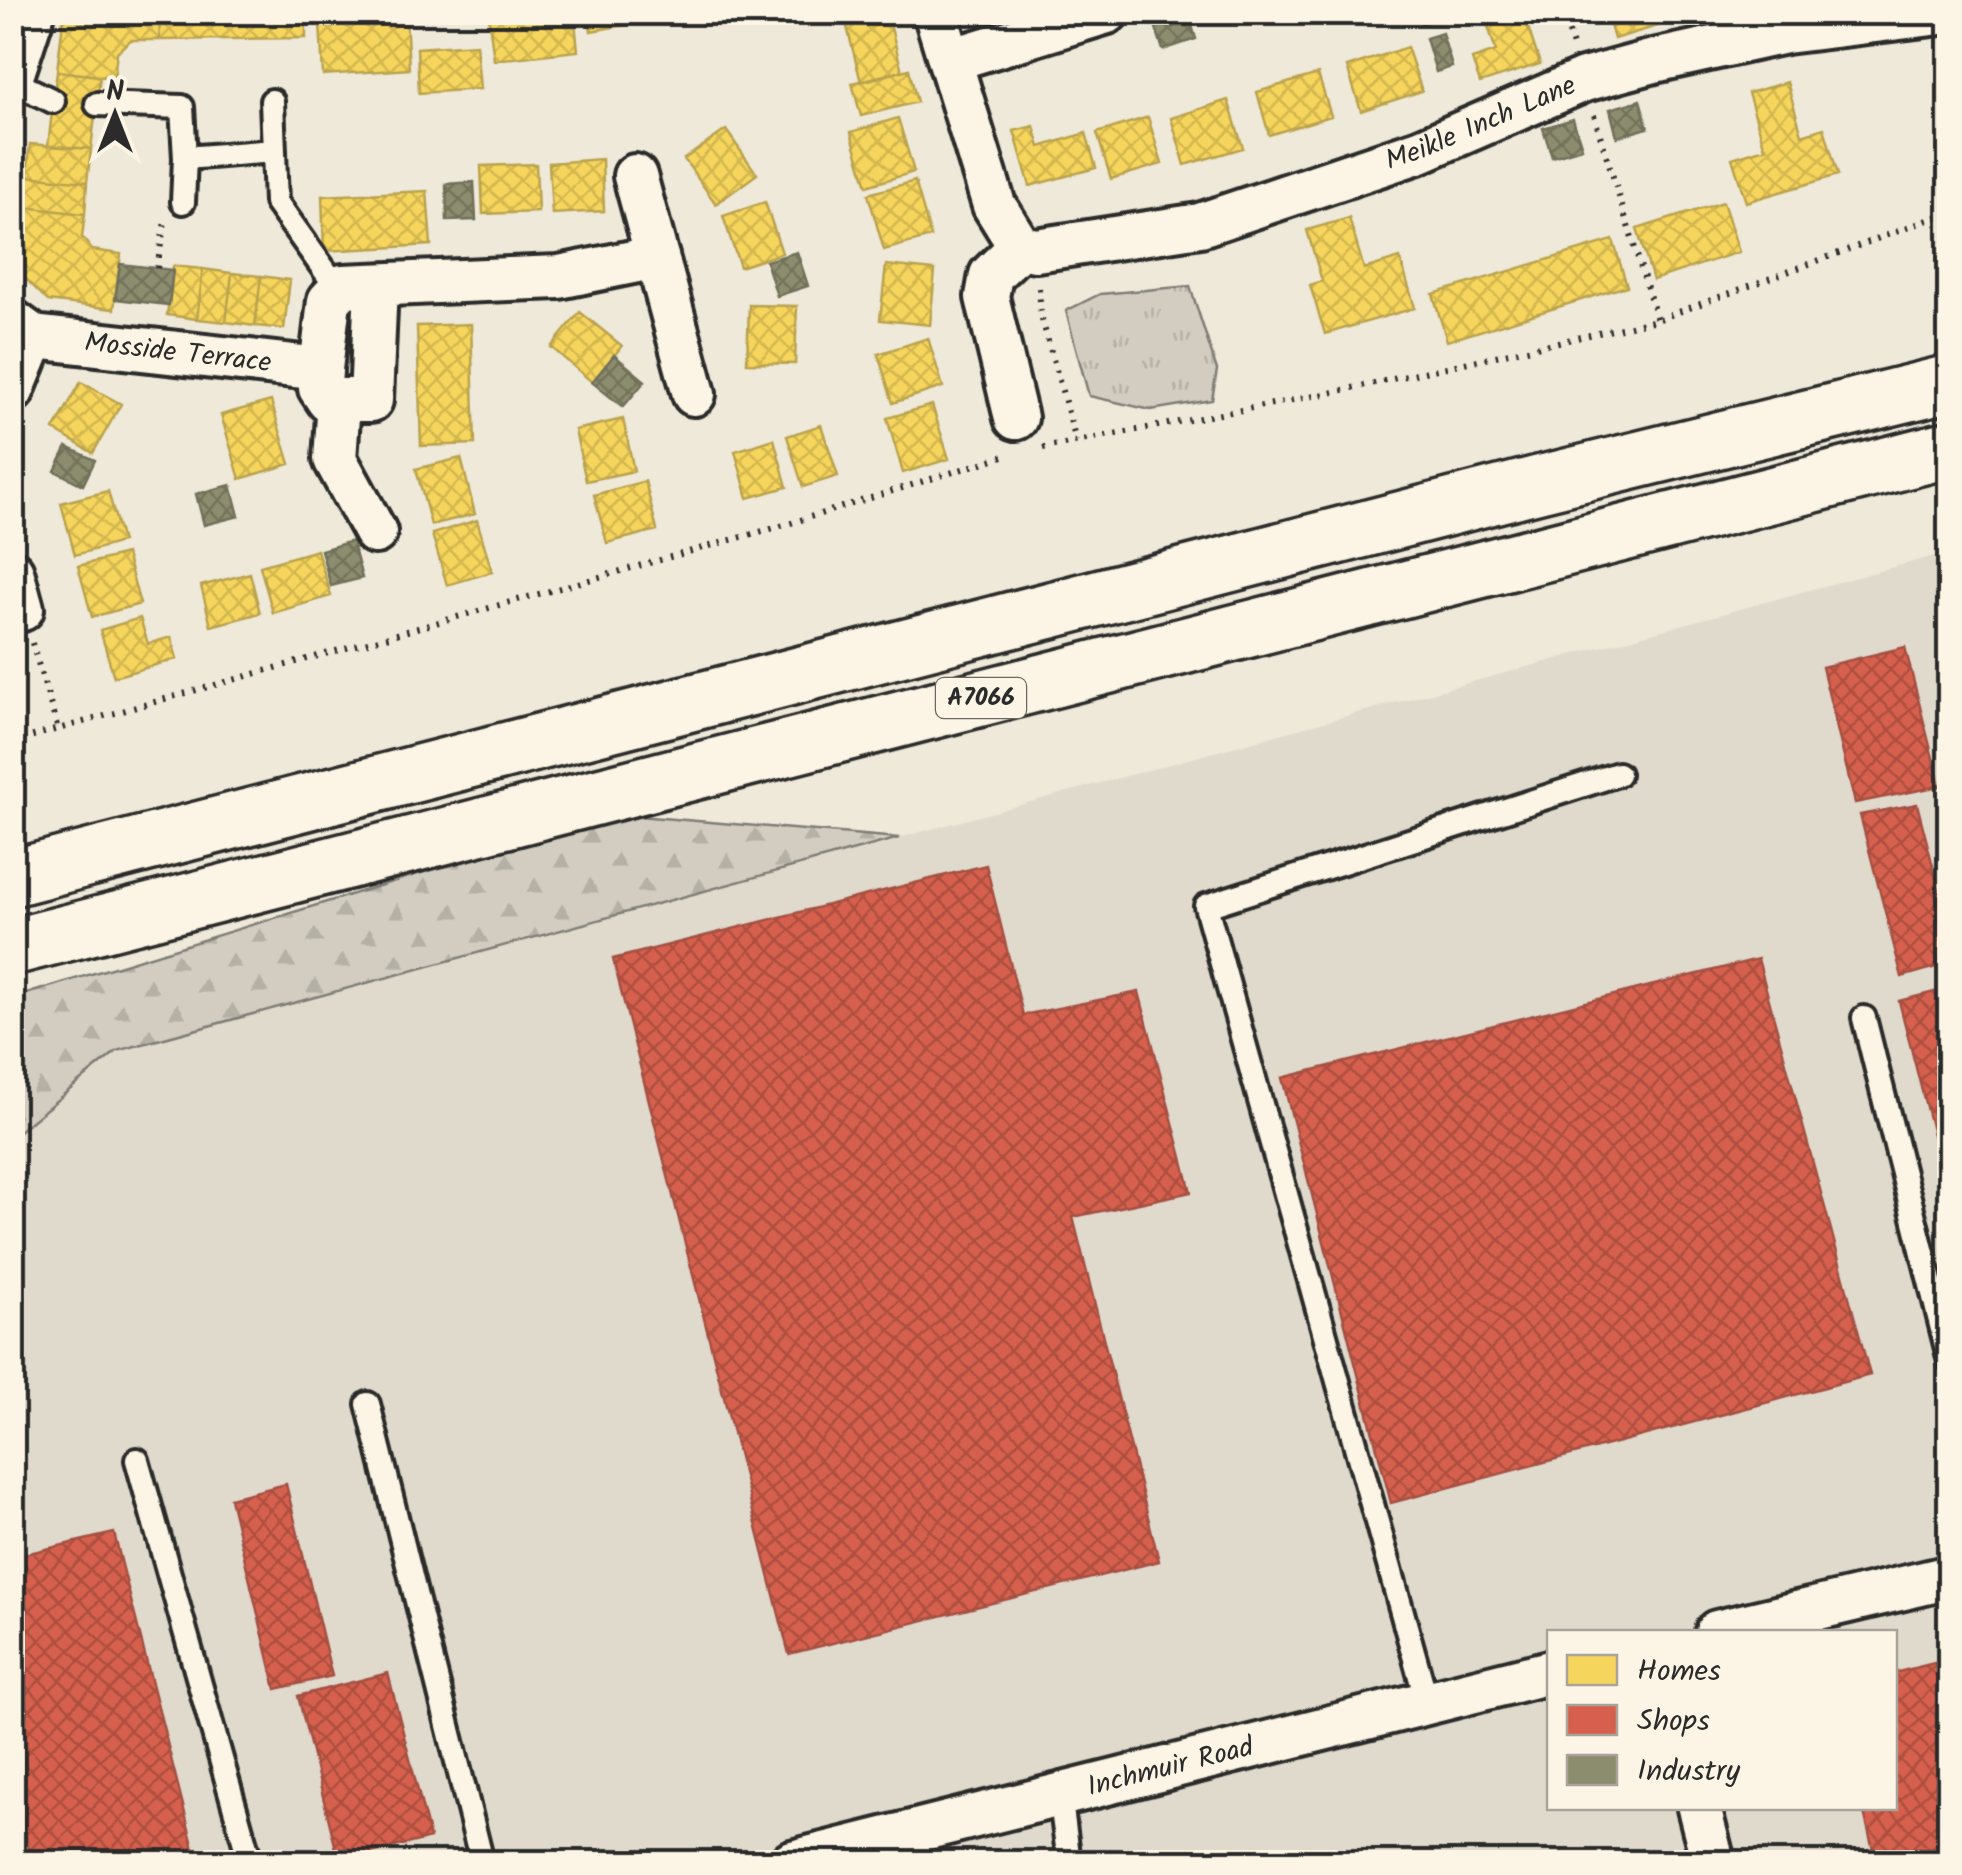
<svg xmlns="http://www.w3.org/2000/svg" width="1962" height="1875" viewBox="0 0 1962 1875" font-family="Kalam,sans-serif">
<style>
.built{fill:#e0dacc;fill-rule:evenodd}
.forest{fill:url(#forest-firs);stroke:#7e7c76;stroke-width:2.5}
.park{fill:url(#park-tufts);stroke:#7e7c76;stroke-width:2.5}
.homes{fill:url(#homes-cross-hatch);stroke:#b9a24d;stroke-width:2.5}
.shops{fill:url(#shops-cross-hatch);stroke:#a35043;stroke-width:2.5}
.industry{fill:url(#industry-cross-hatch);stroke:#6f6f5a;stroke-width:2.5}
.lines{fill:none;stroke-linecap:round;stroke-linejoin:round}
.lane-casing{stroke:#2b2b2b;stroke-width:30}
.street-casing{stroke:#2b2b2b;stroke-width:50}
.primary-casing{stroke:#2b2b2b;stroke-width:62}
.path{stroke:#2b2b2b;stroke-width:6;stroke-dasharray:2.5 8;stroke-linecap:butt}
.lane{stroke:#fcf5e5;stroke-width:22}
.street{stroke:#fcf5e5;stroke-width:42}
.primary{stroke:#fcf5e5;stroke-width:55}
.labels{text-anchor:middle;dominant-baseline:central;stroke-width:10;stroke-linejoin:round;paint-order:stroke}
.shield{fill:#fcf5e5;stroke:#6a6863;stroke-width:2.5}
.shield-label{font-size:25px;font-weight:bold;fill:#2b2b2b}
.street-label{font-size:28px;fill:#2b2b2b;stroke:#fcf5e5}
</style>
<defs>
<pattern id="forest-firs" width="22" height="20" patternUnits="userSpaceOnUse" patternTransform="scale(2.5)"><rect width="22" height="20" fill="#d2cdc0"/><path d="M5 1l3.5 6h-7zM16 11l3.5 6h-7z" fill="#b4b0a5"/></pattern>
<pattern id="park-tufts" width="24" height="20" patternUnits="userSpaceOnUse" patternTransform="scale(2.5)"><rect width="24" height="20" fill="#d2cdc0"/><path d="M3 7l-1-3M5 7V3M7 7l1-3M15 17l-1-3M17 17v-4M19 17l1-3" fill="none" stroke="#b4b0a5"/></pattern>
<pattern id="homes-cross-hatch" width="8" height="8" patternUnits="userSpaceOnUse" patternTransform="scale(2.5)"><rect width="8" height="8" fill="#f6d55c"/><path d="M0 0l8 8M0 8l8-8" fill="none" stroke="#d3b750"/></pattern>
<pattern id="shops-cross-hatch" width="8" height="8" patternUnits="userSpaceOnUse" patternTransform="scale(2.5)"><rect width="8" height="8" fill="#d6604d"/><path d="M0 0l8 8M0 8l8-8" fill="none" stroke="#ae4f40"/></pattern>
<pattern id="industry-cross-hatch" width="8" height="8" patternUnits="userSpaceOnUse" patternTransform="scale(2.5)"><rect width="8" height="8" fill="#8c8c6e"/><path d="M0 0l8 8M0 8l8-8" fill="none" stroke="#73735b"/></pattern>
</defs>
<rect width="100%" height="100%" fill="#efe9da"/>
<filter id="ink" filterUnits="userSpaceOnUse"><feTurbulence type="fractalNoise" baseFrequency=".01" numOctaves="2"/><feDisplacementMap in="SourceGraphic" scale="20" xChannelSelector="R" yChannelSelector="G"/><feConvolveMatrix kernelMatrix="1 2 1 2 8 2 1 2 1" color-interpolation-filters="sRGB"/></filter>
<g filter="url(#ink)">
<!-- built -->
<path class="built" d="M 1949,552 L 1949,1862 L 13,1862 L 13,1136 L 116,1051 ZM 1550,1632 L 1894,1632 L 1894,1808 L 1550,1808 Z"/>
<!-- forest -->
<path class="forest" d="M 614,814 L 899,838 L 117,1051 L 13,1136 L 13,998 Z"/>
<!-- park -->
<path class="park" d="M 1190,286 L 1217,370 L 1212,400 L 1151,410 L 1089,396 L 1066,311 L 1100,294 Z"/>
<!-- homes -->
<path class="homes" d="M 74,12 L 159,12 L 160,40 L 130,40 L 117,52 L 114,78 L 57,71 L 63,21 Z
M 159,12 L 306,12 L 306,38 L 160,40 Z
M 574,12 L 578,51 L 494,60 L 488,13 Z
M 588,12 L 687,12 L 687,14 L 591,31 Z
M 831,12 L 872,12 L 834,21 Z
M 872,12 L 887,12 L 902,71 L 861,82 L 845,19 Z
M 1510,12 L 1523,12 L 1540,64 L 1480,83 L 1472,59 L 1496,51 L 1486,20 Z
M 1606,12 L 1665,12 L 1668,23 L 1614,39 Z
M 406,17 L 409,69 L 323,75 L 320,23 Z
M 476,44 L 480,89 L 419,93 L 417,48 Z
M 1407,47 L 1422,91 L 1361,111 L 1347,67 Z
M 909,69 L 917,102 L 861,116 L 852,83 Z
M 57,71 L 100,76 L 91,149 L 48,146 Z
M 1318,74 L 1331,116 L 1269,135 L 1257,92 Z
M 1787,82 L 1802,135 L 1824,128 L 1838,175 L 1746,202 L 1732,158 L 1765,148 L 1748,93 Z
M 1228,100 L 1243,148 L 1185,165 L 1171,118 Z
M 1148,117 L 1162,164 L 1111,179 L 1097,133 Z
M 898,118 L 914,172 L 867,186 L 851,132 Z
M 1034,126 L 1040,147 L 1086,133 L 1096,168 L 1030,186 L 1014,131 Z
M 726,130 L 757,174 L 716,204 L 684,159 Z
M 30,144 L 91,149 L 87,182 L 27,176 Z
M 602,159 L 604,211 L 552,214 L 549,163 Z
M 536,164 L 538,212 L 483,214 L 481,166 Z
M 27,176 L 87,182 L 85,214 L 23,207 Z
M 915,181 L 931,237 L 884,250 L 868,194 Z
M 427,191 L 431,245 L 324,251 L 322,196 Z
M 765,202 L 782,253 L 740,267 L 723,216 Z
M 1723,202 L 1739,252 L 1653,280 L 1637,229 Z
M 23,207 L 85,214 L 82,237 L 92,250 L 121,254 L 114,309 L 48,301 L 17,270 Z
M 1349,218 L 1364,269 L 1400,258 L 1415,308 L 1325,334 L 1310,285 L 1322,281 L 1307,230 Z
M 1613,240 L 1627,286 L 1447,341 L 1433,294 Z
M 886,265 L 935,270 L 930,325 L 880,320 Z
M 173,266 L 203,269 L 197,319 L 167,315 Z
M 203,269 L 232,273 L 226,322 L 197,319 Z
M 232,273 L 261,276 L 255,326 L 226,322 Z
M 261,276 L 290,280 L 284,329 L 255,326 Z
M 749,305 L 797,306 L 795,364 L 747,363 Z
M 580,312 L 622,346 L 592,382 L 551,347 Z
M 471,324 L 475,444 L 421,446 L 417,326 Z
M 928,338 L 943,387 L 893,403 L 878,354 Z
M 81,382 L 121,404 L 93,453 L 54,430 Z
M 271,401 L 290,464 L 240,479 L 221,415 Z
M 932,405 L 949,459 L 903,473 L 887,418 Z
M 623,419 L 634,471 L 586,481 L 575,430 Z
M 821,425 L 838,476 L 803,487 L 787,436 Z
M 774,439 L 787,487 L 748,498 L 735,451 Z
M 461,458 L 475,514 L 431,525 L 416,469 Z
M 645,481 L 657,530 L 607,543 L 594,495 Z
M 108,491 L 122,542 L 75,555 L 61,503 Z
M 477,520 L 492,572 L 447,585 L 432,534 Z
M 317,550 L 331,596 L 273,613 L 260,566 Z
M 126,554 L 140,604 L 92,617 L 78,566 Z
M 250,573 L 260,613 L 211,626 L 201,586 Z
M 140,618 L 148,644 L 171,637 L 177,659 L 114,677 L 100,630 Z"/>
<!-- shops -->
<path class="shops" d="M 1905,647 L 1940,786 L 1855,803 L 1822,667 Z
M 1917,804 L 1950,932 L 1950,963 L 1902,977 L 1860,815 Z
M 986,865 L 1023,1015 L 1139,992 L 1191,1192 L 1073,1217 L 1159,1561 L 789,1654 L 613,959 Z
M 1758,959 L 1870,1375 L 1391,1503 L 1282,1078 Z
M 1950,988 L 1950,1201 L 1899,1001 Z
M 286,1484 L 332,1676 L 276,1689 L 230,1498 Z
M 114,1533 L 196,1857 L 172,1862 L 32,1862 L 12,1777 L 12,1557 Z
M 1950,1659 L 1950,1862 L 1876,1862 L 1863,1808 L 1894,1808 L 1894,1673 Z
M 388,1673 L 430,1838 L 339,1861 L 298,1696 Z"/>
<!-- industry -->
<path class="industry" d="M 979,12 L 1025,12 L 983,26 Z
M 1151,12 L 1188,12 L 1196,39 L 1163,50 Z
M 1417,12 L 1435,12 L 1437,19 L 1421,24 Z
M 1442,33 L 1452,67 L 1436,72 L 1426,38 Z
M 1640,100 L 1648,128 L 1617,137 L 1610,109 Z
M 1573,119 L 1582,148 L 1552,157 L 1543,128 Z
M 474,182 L 476,220 L 447,221 L 446,184 Z
M 797,252 L 808,286 L 777,296 L 766,261 Z
M 120,264 L 173,270 L 169,305 L 115,299 Z
M 614,355 L 645,381 L 623,407 L 592,382 Z
M 67,447 L 95,460 L 83,485 L 55,471 Z
M 231,485 L 239,516 L 204,525 L 196,494 Z
M 352,541 L 362,578 L 331,586 L 321,550 Z"/>
<g class="lines">
<!-- lane casing -->
<g class="lane-casing">
<path id="lane" d="M 12,81 L 53,101
M 272,101 L 276,202 L 338,289
M 97,104 L 182,107 L 185,158 L 274,151
M 183,202 L 185,158
M 1864,1018 L 1950,1361
M 368,1404 L 482,1862
M 137,1460 L 250,1862
M 1427,1702 L 1206,906 L 1618,774
M 1060,1794 L 1069,1862"/>
</g>
<!-- street casing -->
<g class="street-casing">
<g id="street">
<path id="s1" d="M 935,12 L 994,205 L 1020,247 L 1036,250 L 1200,225 L 1420,151 L 1584,80 L 1654,61 L 1785,32 L 1949,12"/>
<path d="M 950,60 L 1107,12"/>
<path d="M 12,76 L 33,12"/>
<path d="M 657,257 L 694,394"/>
<path id="s2" d="M 12,321 L 34,337 L 321,369 L 329,301 L 343,286 L 559,277 L 657,257 L 635,176"/>
<path d="M 321,369 L 320,388 L 328,400 L 371,400 L 376,285"/>
<path d="M 12,391 L 34,337"/>
<path d="M 339,402 L 335,459 L 375,532"/>
<path d="M 1016,418 L 987,297 L 991,275 L 1020,247"/>
<path d="M 12,572 L 22,609"/>
<path d="M 1717,1632 L 1950,1577"/>
<path d="M 1699,1808 L 1713,1862"/>
<path id="s3" d="M 792,1862 L 1550,1672"/>
</g>
</g>
<!-- primary casing -->
<g class="primary-casing">
<path id="primary" d="M 12,878 L 1539,484 L 1950,383
M 12,947 L 1950,449"/>
</g>
<!-- path -->
<path class="path" d="M 1563,12 L 1573,46
M 1594,115 L 1657,320
M 157,268 L 165,221
M 1039,288 L 1041,316 L 1076,441
M 1043,448 L 1330,393 L 1657,320 L 1950,212
M 32,643 L 59,733
M 12,742 L 788,524 L 1007,455"/>
<!-- lane -->
<use href="#lane" class="lane"/>
<!-- street -->
<use href="#street" class="street"/>
<!-- primary -->
<use href="#primary" class="primary"/>
</g>
</g>
<g class="labels">
<!-- shield labels -->
<rect class="shield" x="936" y="678" width="90" height="40" rx="8"/>
<g class="shield-label">
<text x="981" y="698">A7066</text>
</g>
<!-- street labels -->
<g class="street-label">
<text stroke="none"><textPath href="#s1" startOffset="732">Meikle Inch Lane</textPath></text>
<text stroke="none"><textPath href="#s2" startOffset="172">Mosside Terrace</textPath></text>
<text stroke="none"><textPath href="#s3" startOffset="390">Inchmuir Road</textPath></text>
</g>
</g>
<!-- margin -->
<rect width="1962" height="1875" fill="none" stroke="#fcf5e5" stroke-width="50"/>
<rect x="25" y="25" width="1912" height="1825" fill="none" stroke="#2b2b2b" stroke-width="4" filter="url(#ink)"/>
<!-- legend -->
<rect x="1547" y="1630" width="350" height="180" fill="#fcf5e5" stroke="#a8a49b" stroke-width="2.5"/>
<rect x="1567" y="1655" width="50" height="30" fill="#f6d55c" stroke="#a8a49b" stroke-width="2.5"/>
<text x="1637" y="1680" font-size="30" fill="#2b2b2b">Homes</text>
<rect x="1567" y="1705" width="50" height="30" fill="#d6604d" stroke="#a8a49b" stroke-width="2.5"/>
<text x="1637" y="1730" font-size="30" fill="#2b2b2b">Shops</text>
<rect x="1567" y="1755" width="50" height="30" fill="#8c8c6e" stroke="#a8a49b" stroke-width="2.5"/>
<text x="1637" y="1780" font-size="30" fill="#2b2b2b">Industry</text>
<!-- north arrow -->
<g transform="translate(115 115)" stroke="#fcf5e5" stroke-width="8" paint-order="stroke">
<path d="M0-8L18 38L0 25L-18 38Z" fill="#2b2b2b"/>
<text y="-15" font-size="28" font-weight="bold" text-anchor="middle" fill="#2b2b2b">N</text>
</g>
</svg>
